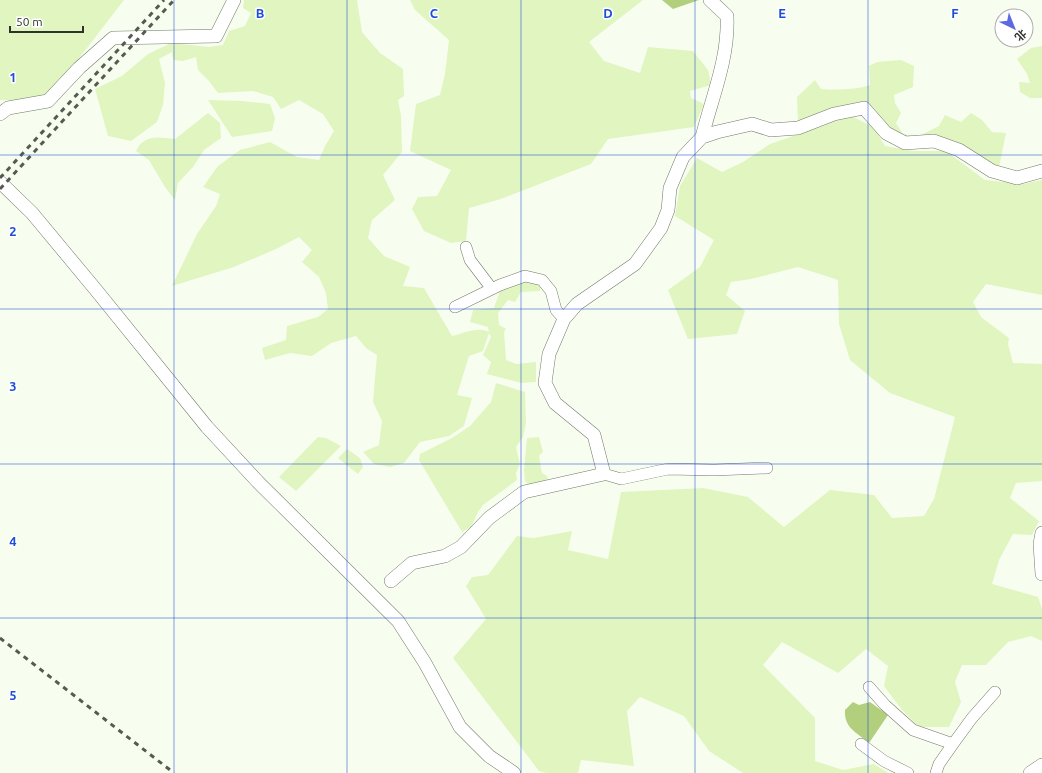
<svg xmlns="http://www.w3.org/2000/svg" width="1042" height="773" viewBox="0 0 1042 773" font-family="Ubuntu,'Noto Sans SC',sans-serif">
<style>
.green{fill:#e0f5c0}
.water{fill:#b2cf7e}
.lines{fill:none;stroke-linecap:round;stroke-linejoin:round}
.minor-casing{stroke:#72786b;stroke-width:12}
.tertiary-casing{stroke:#72786b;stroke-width:14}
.minor{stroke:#fff;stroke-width:11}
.tertiary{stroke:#fff;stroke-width:13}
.rail{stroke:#575a53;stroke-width:3;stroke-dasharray:5 5;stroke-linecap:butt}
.grid{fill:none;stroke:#1d4ed8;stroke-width:1;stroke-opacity:0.55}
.grid-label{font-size:13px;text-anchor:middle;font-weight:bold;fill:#1d4ed8;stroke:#fff;stroke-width:3;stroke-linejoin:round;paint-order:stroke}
</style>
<rect width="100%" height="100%" fill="#f8feef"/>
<!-- green -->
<path class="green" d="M 0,0 L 124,0 L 73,66 L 40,101 L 0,100 Z
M 244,0 L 357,0 L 362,32 L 380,53 L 403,69 L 404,96 L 398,100 L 401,116 L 402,152 L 383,175 L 395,200 L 372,220 L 368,238 L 384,256 L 410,267 L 403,286 L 424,288 L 452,336 C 464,333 478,326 489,332 L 488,327 L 470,322 L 473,310 L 494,308 L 501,288 L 525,276 L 542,280 L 540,291 L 521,292 L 515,302 L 508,300 L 498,313 L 499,325 L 506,329 L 504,332 L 506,360 L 516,364 L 536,362 L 536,382 L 521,383 L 487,374 L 491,362 L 483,355 L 491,337 L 489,333 L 483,351 L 469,356 L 457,395 L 472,398 L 464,426 L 449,436 L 420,442 L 404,463 L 390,467 L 374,464 L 363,452 L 379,445 L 382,421 L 373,402 L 377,355 L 366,348 L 356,336 L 331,343 L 312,356 L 290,353 L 265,360 L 262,348 L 286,340 L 287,326 L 318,317 L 328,309 L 326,293 L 319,277 L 302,262 L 312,250 L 299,237 L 276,249 L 234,267 L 172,286 L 197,234 L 216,206 L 220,194 L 203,187 L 218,166 L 240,150 L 270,142 L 297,157 L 319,160 L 325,146 L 334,131 L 323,114 L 299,100 L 281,109 L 273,97 L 253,91 L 218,93 L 209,81 L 198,70 L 196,57 L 183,61 L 173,60 L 172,52 L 159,59 L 165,83 L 163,105 L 157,122 L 131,141 L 108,136 L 95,89 L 122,76 L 148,54 L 171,43 L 209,47 L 223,45 L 229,31 L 245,26 L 251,13 L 243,8 Z
M 410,0 L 643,0 L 589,42 L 604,61 L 640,73 L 648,47 L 693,51 L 708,70 L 711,85 L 690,91 L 691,98 L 704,104 L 694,127 L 608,139 L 591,164 L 501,199 L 469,208 L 466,241 L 451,243 L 424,231 L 412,209 L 418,197 L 437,196 L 451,170 L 410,151 L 416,104 L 440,95 L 445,74 L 449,40 L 415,10 Z
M 1042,46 L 1042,98 L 1030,98 L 1020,92 L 1019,82 L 1030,83 L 1027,74 L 1017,59 L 1031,48 Z
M 901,60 L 914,66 L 913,87 L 894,95 L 895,103 L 901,113 L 896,123 L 903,134 L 917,137 L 939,126 L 945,115 L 961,122 L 971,113 L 982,120 L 992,132 L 1006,133 L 999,167 L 975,154 L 916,142 L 884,125 L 871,107 L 798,123 L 797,97 L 815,80 L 821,89 C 838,90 855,90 870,85 L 869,66 L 877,62 Z
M 208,100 L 242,101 L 270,104 L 275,118 L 272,131 L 232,137 Z
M 208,113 L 220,123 L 221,138 L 204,150 L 193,167 L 178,183 L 175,200 L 165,187 L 149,160 L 136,151 C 144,134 158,137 175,139 Z
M 850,115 L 873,127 L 885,146 L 913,151 L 946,151 L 985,180 L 1023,184 L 1042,180 L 1042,295 L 986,284 L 973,302 L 981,317 L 1009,338 L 1008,344 L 1013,363 L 1042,364 L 1042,481 L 1016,483 L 1010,498 L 1039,521 L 1032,535 L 1013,534 L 999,560 L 992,584 L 1038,597 L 1042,609 L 1042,641 L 1031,636 L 1008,642 L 986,665 L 962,665 L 955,682 L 961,702 L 949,727 L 919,727 L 902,710 L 884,686 L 888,666 L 866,649 L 838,673 L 782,642 L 763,665 L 815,718 L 815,761 L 843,770 L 874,764 L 888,773 L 743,773 L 709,751 L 684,716 L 640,697 L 627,711 L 634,766 L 581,760 L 578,773 L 546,773 L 539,771 L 453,658 L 486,619 L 466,586 L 472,577 L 488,575 L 517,536 L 534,538 L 572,531 L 568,550 L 608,559 L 621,492 L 703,488 L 748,497 L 784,527 L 830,490 L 874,495 L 892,518 L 924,516 L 934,499 L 955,417 L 890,393 L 850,360 L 839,324 L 838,280 L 798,267 L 751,279 L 731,282 L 726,295 L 745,311 L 737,334 L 688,339 L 668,290 L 700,267 L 714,240 L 675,216 L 680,186 L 697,158 L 722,172 L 743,162 L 770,144 L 823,126 Z
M 496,383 L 525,392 L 526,423 L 523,437 L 516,447 L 520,464 L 516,473 L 517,480 L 483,505 L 478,512 L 471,527 L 462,532 L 419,460 L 420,454 L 452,438 L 470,426 L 491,402 Z
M 318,437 L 326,438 L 341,446 L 296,491 L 279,477 Z
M 539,437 L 543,452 L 539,456 L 542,473 L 547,476 L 548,485 L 530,486 L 525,481 L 524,470 L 527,438 Z
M 347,449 L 360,458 L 363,467 L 358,474 L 338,458 Z"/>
<!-- water -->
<path class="water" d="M 662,0 L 699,0 L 673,9 Z
M 853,702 L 859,705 L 870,702 L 888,715 L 869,743 C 856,732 844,728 845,710 Z"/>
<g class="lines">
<!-- minor casing -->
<g class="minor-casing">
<path id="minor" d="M 466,247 L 470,260 L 492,289
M 455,307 L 500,285 L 525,276 L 542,280 L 551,291 L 556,310 L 564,319
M 604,474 L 621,479 L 668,469 L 714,470 L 767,468
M 869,687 L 885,705 L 913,730 L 953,744 L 939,764 L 936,773
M 861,744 L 884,761 L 908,773
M 953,744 L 972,718 L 995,692"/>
</g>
<!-- tertiary casing -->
<g class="tertiary-casing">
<path id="tertiary" d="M 0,114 L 8,108 L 48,101 L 79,68 L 113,38 L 216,36 L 234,0
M 702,137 C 712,97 729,58 727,16 L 710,0
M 0,182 L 32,213 L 96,290 L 207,427 L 258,482 L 398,621 L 425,663 L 460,727 L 489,756 L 514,773
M 1042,533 L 1040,544 L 1042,574
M 391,581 L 412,563 L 445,556 L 461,547 L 489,518 L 524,492 L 604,474 L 594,435 L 555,403 L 545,383 L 549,354 L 564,319 L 577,304 L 635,264 L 661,228 L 668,210 L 670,188 L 683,157 L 702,137 L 717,132 L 752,124 L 771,130 L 798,128 L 834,114 L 864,108 L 886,133 L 905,143 L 934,141 L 959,150 L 992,171 L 1017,178 L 1042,171
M 1030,773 L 1042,765"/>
</g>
<!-- minor -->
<use href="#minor" class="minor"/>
<!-- tertiary -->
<use href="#tertiary" class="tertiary"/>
<!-- rail -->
<path class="rail" d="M 0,178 L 164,0
M 0,189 L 174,0
M 0,638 L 174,773"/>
</g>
<!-- grid -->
<path class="grid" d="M 174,0 L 174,773M 347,0 L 347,773M 521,0 L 521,773M 695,0 L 695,773M 868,0 L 868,773M 0,155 L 1042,155M 0,309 L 1042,309M 0,464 L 1042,464M 0,618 L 1042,618"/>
<g class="grid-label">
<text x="260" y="18">B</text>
<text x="434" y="18">C</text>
<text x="608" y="18">D</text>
<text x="782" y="18">E</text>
<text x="955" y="18">F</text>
<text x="13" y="82">1</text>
<text x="13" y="236">2</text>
<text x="13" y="391">3</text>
<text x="13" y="546">4</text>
<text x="13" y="700">5</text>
</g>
<!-- north arrow -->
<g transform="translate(1014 28) rotate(137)"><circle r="19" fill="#ffffff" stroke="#acadab"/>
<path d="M0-3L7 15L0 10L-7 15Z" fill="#5d69e0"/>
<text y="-6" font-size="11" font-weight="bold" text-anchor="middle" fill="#2f312c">北</text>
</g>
<!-- scale -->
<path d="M10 26v6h73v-6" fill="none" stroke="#2f312c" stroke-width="2"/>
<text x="16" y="26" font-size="12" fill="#2f312c" stroke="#ffffff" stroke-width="3" paint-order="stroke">50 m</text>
</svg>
